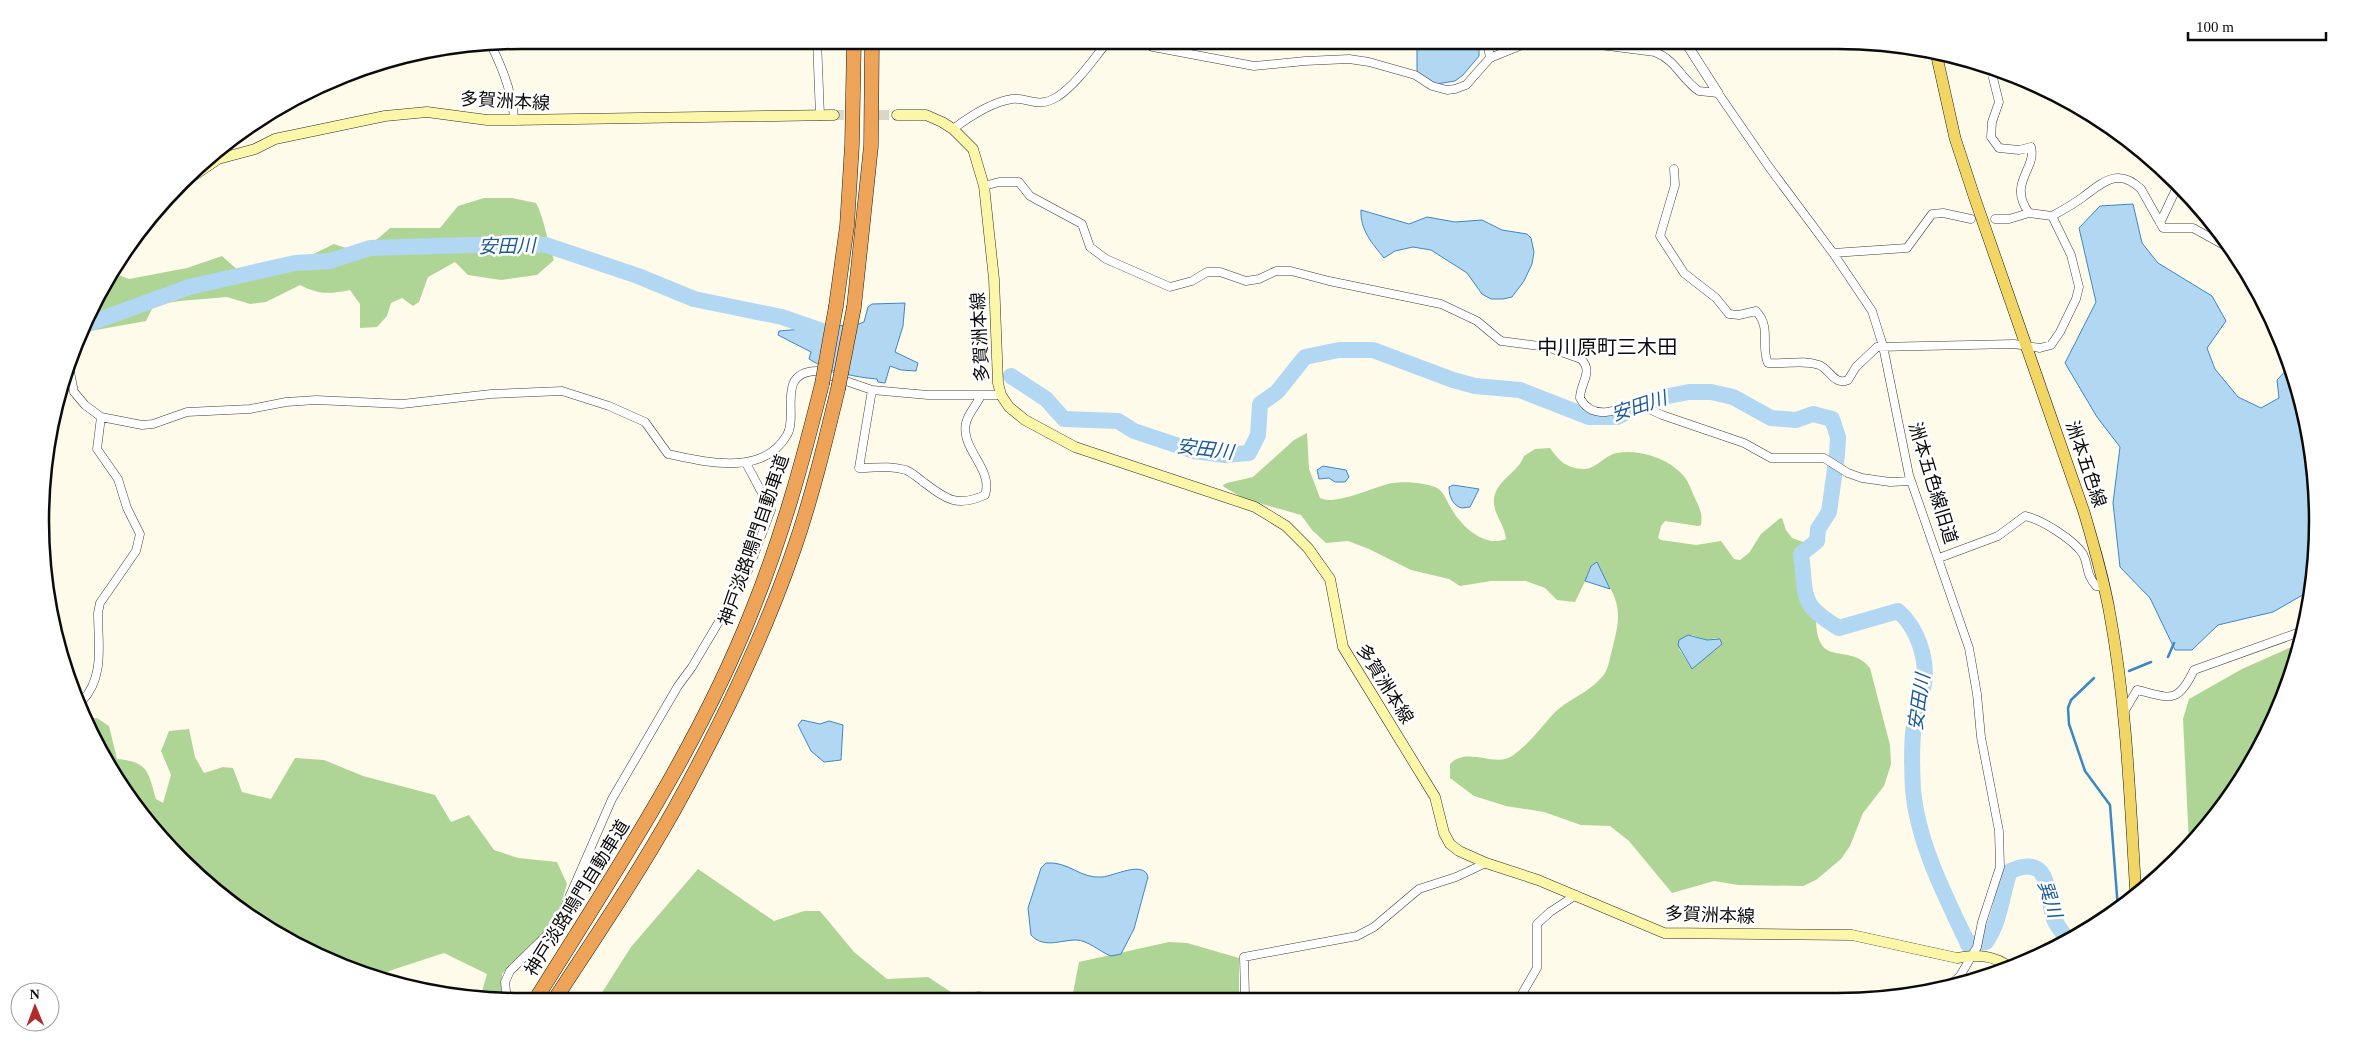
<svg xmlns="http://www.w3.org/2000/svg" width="2358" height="1042" viewBox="0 0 2358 1042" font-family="'Times New Roman','Noto Sans JP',serif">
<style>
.forest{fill:#afd596;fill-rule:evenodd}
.water{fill:#b1d7f2;stroke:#3c88c5}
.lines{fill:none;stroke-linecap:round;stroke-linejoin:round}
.stream{stroke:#3c88c5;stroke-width:2.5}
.river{stroke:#b1d7f2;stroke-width:16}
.secondary-tunnel{stroke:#dad7c9;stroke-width:10;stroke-dasharray:10 5;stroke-linecap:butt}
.minor-casing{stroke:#3e3e3e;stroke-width:9}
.tertiary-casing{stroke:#3e3e3e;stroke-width:10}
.secondary-casing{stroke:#2d2d2d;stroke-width:11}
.primary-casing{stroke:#1c1c1c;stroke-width:12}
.motorway-casing{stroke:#1c1c1c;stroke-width:15}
.minor{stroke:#fff;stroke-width:8}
.tertiary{stroke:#fff;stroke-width:9}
.secondary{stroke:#fbf6a8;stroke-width:10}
.primary{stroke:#f1d666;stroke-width:11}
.motorway{stroke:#eda459;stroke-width:14}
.motorway-bridge-casing{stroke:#1c1c1c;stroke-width:15;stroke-linecap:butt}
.motorway-bridge{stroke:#eda459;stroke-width:14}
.labels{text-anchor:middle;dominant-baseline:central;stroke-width:5;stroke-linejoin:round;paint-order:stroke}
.street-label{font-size:18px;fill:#0b0b0b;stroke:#fff}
.water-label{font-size:19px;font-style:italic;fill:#1c5a95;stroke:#fff}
.quarter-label{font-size:20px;fill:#0b0b0b;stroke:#fff}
.rim{fill:none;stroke:#0b0b0b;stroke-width:2.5}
</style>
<rect width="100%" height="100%" fill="#fefbea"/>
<!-- forest -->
<path class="forest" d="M 484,198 L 512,198 L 536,203 C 545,220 547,242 554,260 L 537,275 L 501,280 L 468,275 L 455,262 L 428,277 L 419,302 L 413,306 L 402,298 L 391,303 L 387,316 L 377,327 L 360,328 L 360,304 L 350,290 C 329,294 320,295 300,285 L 266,302 L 250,304 L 227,297 L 180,301 L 154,305 L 146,321 L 85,332 L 105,280 L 114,269 L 116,274 L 129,279 L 187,268 L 222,256 C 230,263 239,273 251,275 C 268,278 317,252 334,244 C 358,254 372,245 390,228 L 440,228 L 458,206 Z
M 1307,433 L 1309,469 L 1320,498 C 1337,506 1374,486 1393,483 C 1404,481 1425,483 1435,487 C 1444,491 1446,500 1451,508 C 1461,526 1484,548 1506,539 C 1505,525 1492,512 1494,499 C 1496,480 1518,473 1524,456 L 1535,449 L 1550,448 C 1560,462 1566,468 1584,469 C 1596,469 1605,455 1617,453 C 1639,449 1666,458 1681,473 C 1687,478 1691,489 1694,496 C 1699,507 1703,513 1701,525 L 1698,526 L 1665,521 L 1661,526 L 1658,538 L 1661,540 L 1696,545 L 1721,541 L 1734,559 L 1740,560 L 1749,553 L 1761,534 L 1779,519 L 1782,518 L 1786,530 L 1792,538 L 1806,543 L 1798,553 C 1801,575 1798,601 1816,618 C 1816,671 1849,641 1870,668 L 1890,745 L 1891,764 L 1884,786 L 1863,813 L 1850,846 L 1841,859 L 1816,880 L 1803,886 L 1738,885 L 1714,881 L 1672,893 L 1629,841 L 1610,826 L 1581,825 L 1544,812 L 1506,806 L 1474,796 L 1450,778 L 1450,764 C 1468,746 1494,768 1512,756 C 1529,745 1541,727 1555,712 C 1569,699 1588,693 1601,678 C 1609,670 1609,660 1612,650 C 1619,622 1623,607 1606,581 C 1601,574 1601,568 1594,563 L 1575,602 L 1557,600 L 1545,588 L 1526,581 L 1491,581 L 1460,586 L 1449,579 L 1411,570 L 1369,549 L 1348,541 L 1326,543 L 1312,530 L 1301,515 L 1245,499 L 1224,487 L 1223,485 L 1227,483 L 1253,477 L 1294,440 ZM 1692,635 L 1707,640 L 1717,638 L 1692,669 L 1679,649 Z
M 2289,648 L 2299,649 L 2292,676 L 2219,814 L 2189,844 L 2183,719 L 2189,699 L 2242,669 Z
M 97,718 L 109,726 L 117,759 C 149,762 148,772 156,799 L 163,803 L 171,775 L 161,751 L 169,731 L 189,729 L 195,757 L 204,773 L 223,767 L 233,768 L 242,792 L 271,799 L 295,758 L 324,760 L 363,776 L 435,795 L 451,822 L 469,815 L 494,850 L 518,858 L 557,862 L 567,884 L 560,907 L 547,929 L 502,974 L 501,999 L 481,995 L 487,974 L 444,953 L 392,970 L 376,978 L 366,976 L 234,906 L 187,863 L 155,824 L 147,821 L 105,762 L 88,719 Z
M 698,869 L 774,921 L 804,911 L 820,911 L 854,952 L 887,979 L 928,977 L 957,996 L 979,991 L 1016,1001 L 596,1002 L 631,947 Z
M 1169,942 L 1187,943 L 1239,958 L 1239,1000 L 1035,1000 L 1073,993 L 1079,962 Z"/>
<!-- water -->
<path class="water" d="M 1417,40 L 1479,40 L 1479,56 L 1463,75 L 1455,81 L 1436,84 L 1417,73 Z
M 2133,204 L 2142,243 L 2158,263 L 2212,296 L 2226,321 L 2207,348 L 2215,369 L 2238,397 L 2261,408 L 2279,398 L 2277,380 L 2290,366 L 2302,397 L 2317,490 L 2313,589 L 2273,612 L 2218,625 L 2192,650 L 2175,650 L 2150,598 L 2120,567 L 2113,503 L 2120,447 L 2097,417 L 2065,363 L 2096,302 L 2079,228 L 2100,206 Z
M 1361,210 L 1409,224 L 1427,217 L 1455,222 L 1482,220 L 1502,230 L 1527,234 L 1531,238 L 1534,252 L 1532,264 L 1524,281 L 1512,297 L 1503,299 L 1491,299 L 1482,294 L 1467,273 L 1431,250 L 1413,247 L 1395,251 L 1384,258 C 1372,243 1360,230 1361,210 Z
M 905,303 L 903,326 L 895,352 L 918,363 L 916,371 L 901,370 L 890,366 L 885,383 L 878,382 L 877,379 C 854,377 829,372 809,359 L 811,352 L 778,335 L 779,331 L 859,324 L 864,322 L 868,307 L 872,304 Z
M 1323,466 L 1346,470 L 1349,477 L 1345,482 L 1335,482 L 1329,478 L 1319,479 L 1317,470 Z
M 1453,485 L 1479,489 L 1470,507 L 1462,508 C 1453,506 1449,496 1449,487 Z
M 1597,562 L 1610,589 L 1585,581 L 1591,566 Z
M 1688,635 L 1707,640 L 1720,639 L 1722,644 L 1692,669 L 1678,645 L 1679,640 Z
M 802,720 L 820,724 L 829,721 L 843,725 L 841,760 L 824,762 L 811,751 L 798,725 Z
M 1046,863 C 1069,861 1080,879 1102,877 C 1114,876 1144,860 1148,877 L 1134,929 L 1121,954 L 1111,956 C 1100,952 1088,940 1076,940 C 1060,940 1044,949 1031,935 L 1028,908 L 1041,868 Z"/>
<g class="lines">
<!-- stream -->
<path class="stream" d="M 2168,657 L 2174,643
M 2129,671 L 2151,662
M 2094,678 L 2071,700 L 2068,708 L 2069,724 L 2085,771 L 2110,805 L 2118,909"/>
<!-- river -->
<path class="river" d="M 88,324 L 189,287 L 295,263 L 330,261 L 370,248 L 503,244 L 546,245 L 638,276 L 694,299 L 782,317 L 834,335
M 1011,376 L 1046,399 L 1064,419 L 1118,421 L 1134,431 L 1194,451 L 1224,455 L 1249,453 L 1258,435 L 1260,404 L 1277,392 L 1305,357 L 1339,350 L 1373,350 L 1453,380 L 1475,386 L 1520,390 L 1589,417 L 1617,417 L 1653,399 L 1689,392 L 1711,392 L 1733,397 L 1771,418 L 1796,420 L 1813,414 L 1832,419 L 1838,437 L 1837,455 L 1829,512 L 1818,529 L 1817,541 L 1801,554 C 1807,597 1798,604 1839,628 L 1898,611 C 1917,627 1928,659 1924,684 C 1922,698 1916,711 1914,725 C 1911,745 1912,770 1913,790 C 1918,844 1945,895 1968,944 L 1986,942 C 2001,920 2001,896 2010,871 C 2052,853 2045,892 2054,919 C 2057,926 2063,933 2067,939"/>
<!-- secondary-tunnel -->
<path class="secondary-tunnel" d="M 834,115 L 897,115"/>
<!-- minor casing -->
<g class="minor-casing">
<path id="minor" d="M 817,40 L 820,116
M 1136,40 L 1153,47 L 1254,66 L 1305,61 L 1349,59 L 1369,62 L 1415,75 L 1432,86 L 1447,90 L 1455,89 L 1466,85 L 1490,58 L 1527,43 L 1540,40
M 1487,40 L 1490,58
M 1561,40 L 1655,52 C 1677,61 1681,79 1699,91 L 1718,93 L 1769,167 L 1833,253 L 1872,311 L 1883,346 L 1909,475 L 1969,648 L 1977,694 L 1981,737 L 1999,831 L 2000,867 L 1982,922 L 1977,947 L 1960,976 L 1951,984
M 491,45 C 503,69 513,94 514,120
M 1993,78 L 1999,102 L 1992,122 L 1991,137 L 1999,148 L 2019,150 L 2031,147 C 2037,169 2007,183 2029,213
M 953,129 C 969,117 991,102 1012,99 C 1028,97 1037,109 1057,97 C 1078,83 1093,59 1109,40
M 1674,169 L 1675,185 L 1660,236 L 1684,273 L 1716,298 L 1729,314 L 1739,315 L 1756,311 C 1772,328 1760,346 1768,363 C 1785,365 1802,359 1819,365 C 1830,369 1834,386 1848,380 L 1856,367 L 1877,347 L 2014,344 L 2040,348 L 2051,345 L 2060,332 L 2076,299 L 2079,287 L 2071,255 L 2052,216 C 2063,210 2074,204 2083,197 C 2103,182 2118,167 2141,189 L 2163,228 L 2193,228 L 2231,249
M 984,186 L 999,182 L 1019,182 L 1030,196 L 1082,224 L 1090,247 L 1106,259 L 1170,287 L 1192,281 L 1207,272 L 1220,272 L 1246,281 L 1259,279 L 1276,271 L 1291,271 L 1329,281 L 1441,304 L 1477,321 L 1501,341 L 1547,347 L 1581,359 C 1594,372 1580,383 1580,398 C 1592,421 1617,411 1636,403 L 1662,415 L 1744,443 L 1771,458 L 1824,458 L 1848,473 L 1862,478 L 1890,482 L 1911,481
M 1995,219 L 2009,219 L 2029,213 L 2052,216
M 2160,223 L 2178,185
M 1833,253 L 1907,248 L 1932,214 L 1943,213 L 1971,219
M 70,372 L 74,392 L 85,405 L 101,417 L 142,425 L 153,424 L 187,412 L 250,409 L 286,402 L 316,400 L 402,404 L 491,394 L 562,391 L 609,406 L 645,422 L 668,454 C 706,462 763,477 787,435 C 799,415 775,372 817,371 L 872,390 L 928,395 L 1001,395
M 872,390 L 859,468 C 878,468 886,465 906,470 C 911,472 917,477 922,481 C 946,499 956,508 985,495 C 994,469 960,449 966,423 C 968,413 977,405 981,395
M 1939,558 L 1998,536 L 2025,516 C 2041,519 2074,540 2083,554 C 2089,566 2085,573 2096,586 L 2104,587
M 82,701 C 105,677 98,644 98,613 L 100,603 L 136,551 L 140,534 L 127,508 L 118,479 L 97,449 L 101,417
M 2124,712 L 2137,690 C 2169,697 2177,706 2194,670 L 2303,631
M 1519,999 L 1537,968 L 1537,924 L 1550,912 L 1576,895
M 507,1000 L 505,982 L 510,971 L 557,925 L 612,799 L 678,686 L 692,667 L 746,576 L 771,510 L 746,463
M 1283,1000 L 1245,996 L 1244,957 L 1357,936 L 1374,927 L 1419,889 L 1456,877 L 1486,863"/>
</g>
<!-- tertiary casing -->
<g class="tertiary-casing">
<path id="tertiary" d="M 1684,40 L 1718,93"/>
</g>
<!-- secondary casing -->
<g class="secondary-casing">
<path id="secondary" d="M 897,115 L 926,115 L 942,122 L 953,129 L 973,149 L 984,186 L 994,279 L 998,383 L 1001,395 L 1009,407 L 1025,420 L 1075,447 L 1255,507 L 1286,526 L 1308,548 L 1330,579 L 1343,647 L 1435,797 L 1444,833 L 1450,844 L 1459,851 L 1486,863 L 1538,880 L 1664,933 L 1852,935 L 1957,958 C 1977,954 1994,955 2011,968
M 187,180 L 218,159 L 255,149 L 275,139 L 385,116 L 427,112 L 487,120 L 514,120 L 834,115"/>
</g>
<!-- primary casing -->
<g class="primary-casing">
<path id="primary" d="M 1937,57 L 1955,138 L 1974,196 L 2084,512 C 2094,546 2104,580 2110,615 C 2127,708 2130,803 2136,896"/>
</g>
<!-- motorway casing -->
<g class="motorway-casing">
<path id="motorway" d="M 836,306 L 847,226 L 852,145 L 854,40
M 854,307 L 871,146 L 872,40
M 534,1002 C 613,875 697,750 752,611 C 782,537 803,460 822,384
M 553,1002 C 594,939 637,876 674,810 C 720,727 763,639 794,549 C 812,497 825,443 838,389"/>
</g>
<!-- minor -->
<use href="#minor" class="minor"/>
<!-- tertiary -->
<use href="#tertiary" class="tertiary"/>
<!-- secondary -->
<use href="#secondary" class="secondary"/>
<!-- primary -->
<use href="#primary" class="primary"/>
<!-- motorway -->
<use href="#motorway" class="motorway"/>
<!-- motorway-bridge casing -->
<g class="motorway-bridge-casing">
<path id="motorway-bridge" d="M 822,384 L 836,306
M 838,389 L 854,307"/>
</g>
<!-- motorway-bridge -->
<use href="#motorway-bridge" class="motorway-bridge"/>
</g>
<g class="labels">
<!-- street labels -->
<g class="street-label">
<text transform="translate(505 101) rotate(3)">多賀洲本線</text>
<text transform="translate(980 337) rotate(-93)">多賀洲本線</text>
<text transform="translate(2086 464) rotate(71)">洲本五色線</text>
<text transform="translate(1933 483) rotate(73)">洲本五色線旧道</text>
<text transform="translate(754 540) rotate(-71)">神戸淡路鳴門自動車道</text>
<text transform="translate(1385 684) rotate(58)">多賀洲本線</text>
<text transform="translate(577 898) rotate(-58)">神戸淡路鳴門自動車道</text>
<text transform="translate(1710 915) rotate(2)">多賀洲本線</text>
</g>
<!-- water labels -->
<g class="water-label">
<text transform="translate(507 246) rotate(-1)">安田川</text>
<text transform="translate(1639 406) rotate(-18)">安田川</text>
<text transform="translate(1205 449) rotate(7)">安田川</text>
<text transform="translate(1919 702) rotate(-82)">安田川</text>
<text transform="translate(2050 899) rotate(72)">巽川</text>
</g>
<!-- quarter labels -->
<g class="quarter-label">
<text x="1607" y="347">中川原町三木田</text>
</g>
</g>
<!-- crop -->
<path d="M0 0H2358V1042H0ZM521 49H1837A472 472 0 0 1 2309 521V521A472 472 0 0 1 1837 993H521A472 472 0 0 1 49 521V521A472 472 0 0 1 521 49Z" fill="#fff" fill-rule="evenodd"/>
<path class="rim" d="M521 49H1837A472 472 0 0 1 2309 521V521A472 472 0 0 1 1837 993H521A472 472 0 0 1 49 521V521A472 472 0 0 1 521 49Z"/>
<!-- north arrow -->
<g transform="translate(35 1007) rotate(359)"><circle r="24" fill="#ffffff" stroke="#9d9d9d"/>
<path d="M0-4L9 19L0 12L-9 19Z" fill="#b22b2b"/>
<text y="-8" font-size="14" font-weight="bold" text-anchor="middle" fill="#0b0b0b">N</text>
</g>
<!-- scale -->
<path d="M2188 32v8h138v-8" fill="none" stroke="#0b0b0b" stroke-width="2.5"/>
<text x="2196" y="32" font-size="15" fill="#0b0b0b" stroke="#ffffff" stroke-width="4" paint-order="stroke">100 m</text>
</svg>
